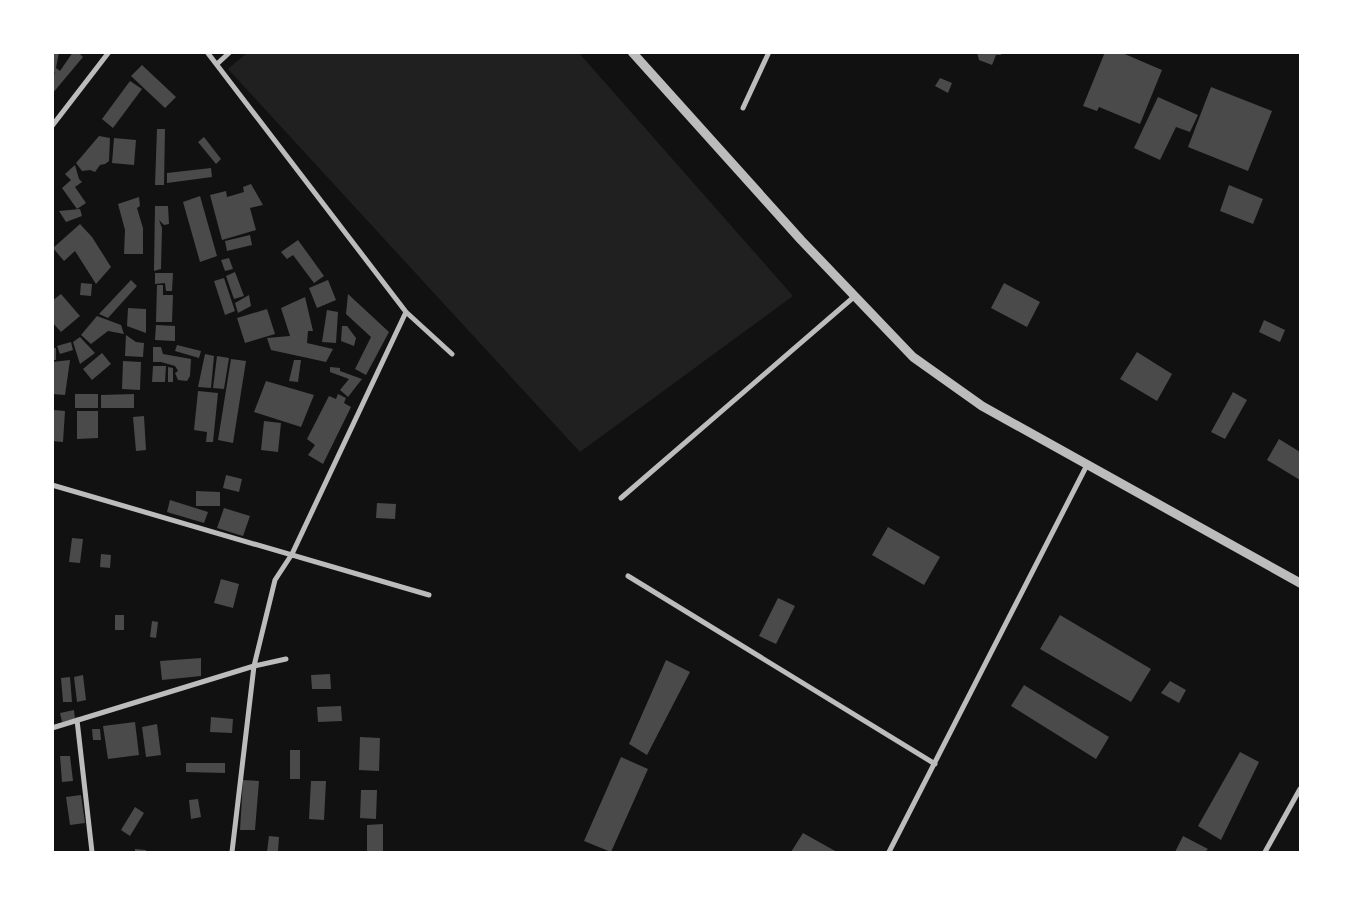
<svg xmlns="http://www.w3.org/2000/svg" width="1353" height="905" viewBox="0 0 1353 905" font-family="'DejaVu Sans',sans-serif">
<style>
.green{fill:#202020}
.building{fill:#4a4a4a}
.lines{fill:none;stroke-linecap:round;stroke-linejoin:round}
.minor{stroke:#bcbcbc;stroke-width:5}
.tertiary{stroke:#bcbcbc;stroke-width:9}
</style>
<rect width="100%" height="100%" fill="#111"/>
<!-- green -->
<path class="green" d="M 248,52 L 579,53 L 793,296 L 580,452 L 228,69 Z"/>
<!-- building -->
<path class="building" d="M 52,52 L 59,52 L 56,68 L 60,71 L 73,52 L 78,52 L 83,57 L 52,94 L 52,76 L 55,73 L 52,71 Z
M 977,52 L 1002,52 L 1001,55 L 996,55 L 992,65 L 979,60 Z
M 1105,52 L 1120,52 L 1162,70 L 1140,124 L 1099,107 L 1097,111 L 1083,106 Z
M 142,65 L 176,97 L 165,108 L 131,76 Z
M 940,78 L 952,83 L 948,93 L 935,86 Z
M 130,81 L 142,89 L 113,128 L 102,119 Z
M 1211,87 L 1272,111 L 1248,171 L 1188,147 Z
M 1158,97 L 1198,115 L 1190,132 L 1176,127 L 1160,160 L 1134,148 Z
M 157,129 L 165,129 L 164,185 L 155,185 Z
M 99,136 L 110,138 L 109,161 L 105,164 L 100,165 L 95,172 L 90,170 L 82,171 L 76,163 Z
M 204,137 L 221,159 L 216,164 L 198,142 Z
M 114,138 L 136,140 L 134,165 L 112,163 Z
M 75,165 L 79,179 L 82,182 L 75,187 L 86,203 L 77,209 L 62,188 L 71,180 L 65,174 Z
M 211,168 L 212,177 L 167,183 L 167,173 Z
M 251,184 L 263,205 L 250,208 L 256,230 L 222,240 L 210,195 L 226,191 L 227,197 L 244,192 L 243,187 Z
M 1229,185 L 1263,199 L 1253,224 L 1220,211 Z
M 200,196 L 217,256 L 200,262 L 183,202 Z
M 139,197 L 140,206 L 137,208 L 143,228 L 143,254 L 124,254 L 125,230 L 118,204 Z
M 155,206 L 168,206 L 169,224 L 164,225 L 159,220 L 162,228 L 161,269 L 154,271 Z
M 80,209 L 82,216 L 66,222 L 59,211 Z
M 80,224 L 92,237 L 111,267 L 96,284 L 75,251 L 64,261 L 53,248 Z
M 250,235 L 252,245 L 227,251 L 225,241 Z
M 298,240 L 324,276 L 314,283 L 293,255 L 287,259 L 281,252 Z
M 229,258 L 233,269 L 225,271 L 221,260 Z
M 235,272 L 244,296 L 234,299 L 226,276 Z
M 155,273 L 173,273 L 172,291 L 166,291 L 165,283 L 155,284 Z
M 224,278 L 235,311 L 225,315 L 214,281 Z
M 131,280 L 137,286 L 108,318 L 99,314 Z
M 328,280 L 336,300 L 317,308 L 309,288 Z
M 81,283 L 92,284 L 91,296 L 80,295 Z
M 1004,283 L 1040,302 L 1027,327 L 991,308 Z
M 157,285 L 163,285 L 163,295 L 173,295 L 172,322 L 156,322 Z
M 61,294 L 80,316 L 61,332 L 52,322 L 52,301 Z
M 348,294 L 389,332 L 366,375 L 355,369 L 371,337 L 346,314 Z
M 249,295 L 251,306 L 238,313 L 235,303 Z
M 305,297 L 313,331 L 308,331 L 307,343 L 333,349 L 326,362 L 271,350 L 267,338 L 290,336 L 281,308 Z
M 128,308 L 146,309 L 146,333 L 127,326 Z
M 267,309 L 275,334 L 245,343 L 237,318 Z
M 327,310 L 338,312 L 336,343 L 322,342 Z
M 97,316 L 121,325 L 124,334 L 108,331 L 91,344 L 81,335 Z
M 1264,320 L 1285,330 L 1280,342 L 1259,332 Z
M 156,325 L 175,326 L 175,341 L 155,340 Z
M 342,326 L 347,326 L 356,338 L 354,346 L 341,341 Z
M 126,335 L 136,342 L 144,343 L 143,357 L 125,356 Z
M 80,337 L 95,353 L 80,364 L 73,342 Z
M 71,342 L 73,350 L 60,354 L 57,346 Z
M 177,345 L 201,351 L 199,358 L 175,351 Z
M 153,347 L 161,347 L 163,354 L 191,359 L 190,376 L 187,381 L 178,380 L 175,373 L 178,371 L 175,366 L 161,362 L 153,362 Z
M 52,348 L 56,348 L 56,360 L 52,360 Z
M 1137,352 L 1172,374 L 1157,401 L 1120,379 Z
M 102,353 L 111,364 L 92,380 L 83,369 Z
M 205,354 L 214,356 L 211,388 L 198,387 Z
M 217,356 L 229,358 L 224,389 L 213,388 Z
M 231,359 L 246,361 L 233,443 L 218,440 Z
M 70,360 L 65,395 L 52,394 L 52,362 Z
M 294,360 L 301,360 L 298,382 L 289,381 Z
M 123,361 L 141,362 L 140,390 L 122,389 Z
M 153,366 L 166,366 L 165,382 L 152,382 Z
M 168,367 L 173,368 L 173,382 L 168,382 Z
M 330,367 L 340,368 L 340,371 L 362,379 L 348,397 L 340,390 L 349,379 L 330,372 Z
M 266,381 L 314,395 L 301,427 L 254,412 Z
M 198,391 L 218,393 L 213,442 L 206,442 L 207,432 L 194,430 Z
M 1233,392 L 1247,400 L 1225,439 L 1211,432 Z
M 75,394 L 98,394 L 98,408 L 75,408 Z
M 134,394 L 134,408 L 101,408 L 101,395 Z
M 338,394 L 346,398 L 344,403 L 351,407 L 323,464 L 308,455 L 315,445 L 307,439 L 329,396 L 336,399 Z
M 54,410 L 65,411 L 63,442 L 52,441 Z
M 77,411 L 98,411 L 98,438 L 77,439 Z
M 144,416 L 146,450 L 136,451 L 133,417 Z
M 264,421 L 281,423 L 278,452 L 261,450 Z
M 1279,439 L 1300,452 L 1300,480 L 1267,460 Z
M 226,475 L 242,479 L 239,492 L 223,488 Z
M 196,491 L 220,492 L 220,506 L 196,506 Z
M 170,500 L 208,512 L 204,523 L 167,512 Z
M 377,503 L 396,504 L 395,519 L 376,518 Z
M 224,508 L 250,516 L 243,536 L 217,528 Z
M 888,527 L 940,557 L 924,585 L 872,555 Z
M 72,538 L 83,539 L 80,563 L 69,562 Z
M 101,554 L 111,555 L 110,568 L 100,567 Z
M 221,579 L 239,584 L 233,608 L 214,603 Z
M 778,598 L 795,606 L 776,644 L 759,636 Z
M 115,615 L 124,615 L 124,630 L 115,630 Z
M 1060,615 L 1151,669 L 1131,702 L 1040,649 Z
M 152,621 L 158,622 L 156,638 L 150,637 Z
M 201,658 L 201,676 L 162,680 L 160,661 Z
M 666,660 L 690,672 L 647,755 L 629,744 Z
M 330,674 L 331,689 L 312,689 L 311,675 Z
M 83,675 L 86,700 L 77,702 L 74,677 Z
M 70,677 L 72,702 L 63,702 L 61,678 Z
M 1170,681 L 1186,690 L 1179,703 L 1161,693 Z
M 1024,685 L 1109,737 L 1096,759 L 1011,706 Z
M 341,706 L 342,721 L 318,722 L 317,707 Z
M 74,710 L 75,719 L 62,722 L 60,713 Z
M 211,717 L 233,719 L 232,733 L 210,732 Z
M 135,722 L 139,755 L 108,759 L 103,726 Z
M 157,724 L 161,755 L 146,757 L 142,727 Z
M 92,729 L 100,729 L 101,740 L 93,740 Z
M 360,737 L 380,738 L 379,771 L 359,770 Z
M 290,750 L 300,750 L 300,779 L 290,779 Z
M 1240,752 L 1259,762 L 1221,840 L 1198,826 Z
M 60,756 L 70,756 L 73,781 L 62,782 Z
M 621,757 L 648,769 L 611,852 L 584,841 Z
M 186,763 L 225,763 L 225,773 L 186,772 Z
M 243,780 L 259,781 L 255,830 L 240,830 Z
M 311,781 L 326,781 L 324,820 L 309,819 Z
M 361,790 L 377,790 L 376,819 L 360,818 Z
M 81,795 L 85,823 L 70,825 L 66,797 Z
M 198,799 L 201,817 L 191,819 L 189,800 Z
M 135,807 L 144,813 L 130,836 L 121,830 Z
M 383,824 L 383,852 L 367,852 L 367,825 Z
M 803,833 L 837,852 L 791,852 Z
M 269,836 L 279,837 L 278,852 L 267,852 Z
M 1183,836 L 1208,849 L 1205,852 L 1175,852 Z
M 135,849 L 146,850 L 146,852 L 135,852 Z"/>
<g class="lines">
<!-- minor -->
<path class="minor" d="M 207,52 L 406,312 L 452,354
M 217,64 L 230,52
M 743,108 L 769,52
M 52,126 L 109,52
M 52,485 L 429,595
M 621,498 L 855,296
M 628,576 L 935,764
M 77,720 L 92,852
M 52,728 L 254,666 L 286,659
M 232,852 L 254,666 L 275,580 L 292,554 L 406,312
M 889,852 L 1087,465
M 1265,852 L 1300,789"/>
<!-- tertiary -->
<path class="tertiary" d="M 632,52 L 801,240 L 913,357 L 982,406 L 1300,583"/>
</g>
<!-- border -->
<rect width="1353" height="905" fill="none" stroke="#ffffff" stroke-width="108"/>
</svg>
